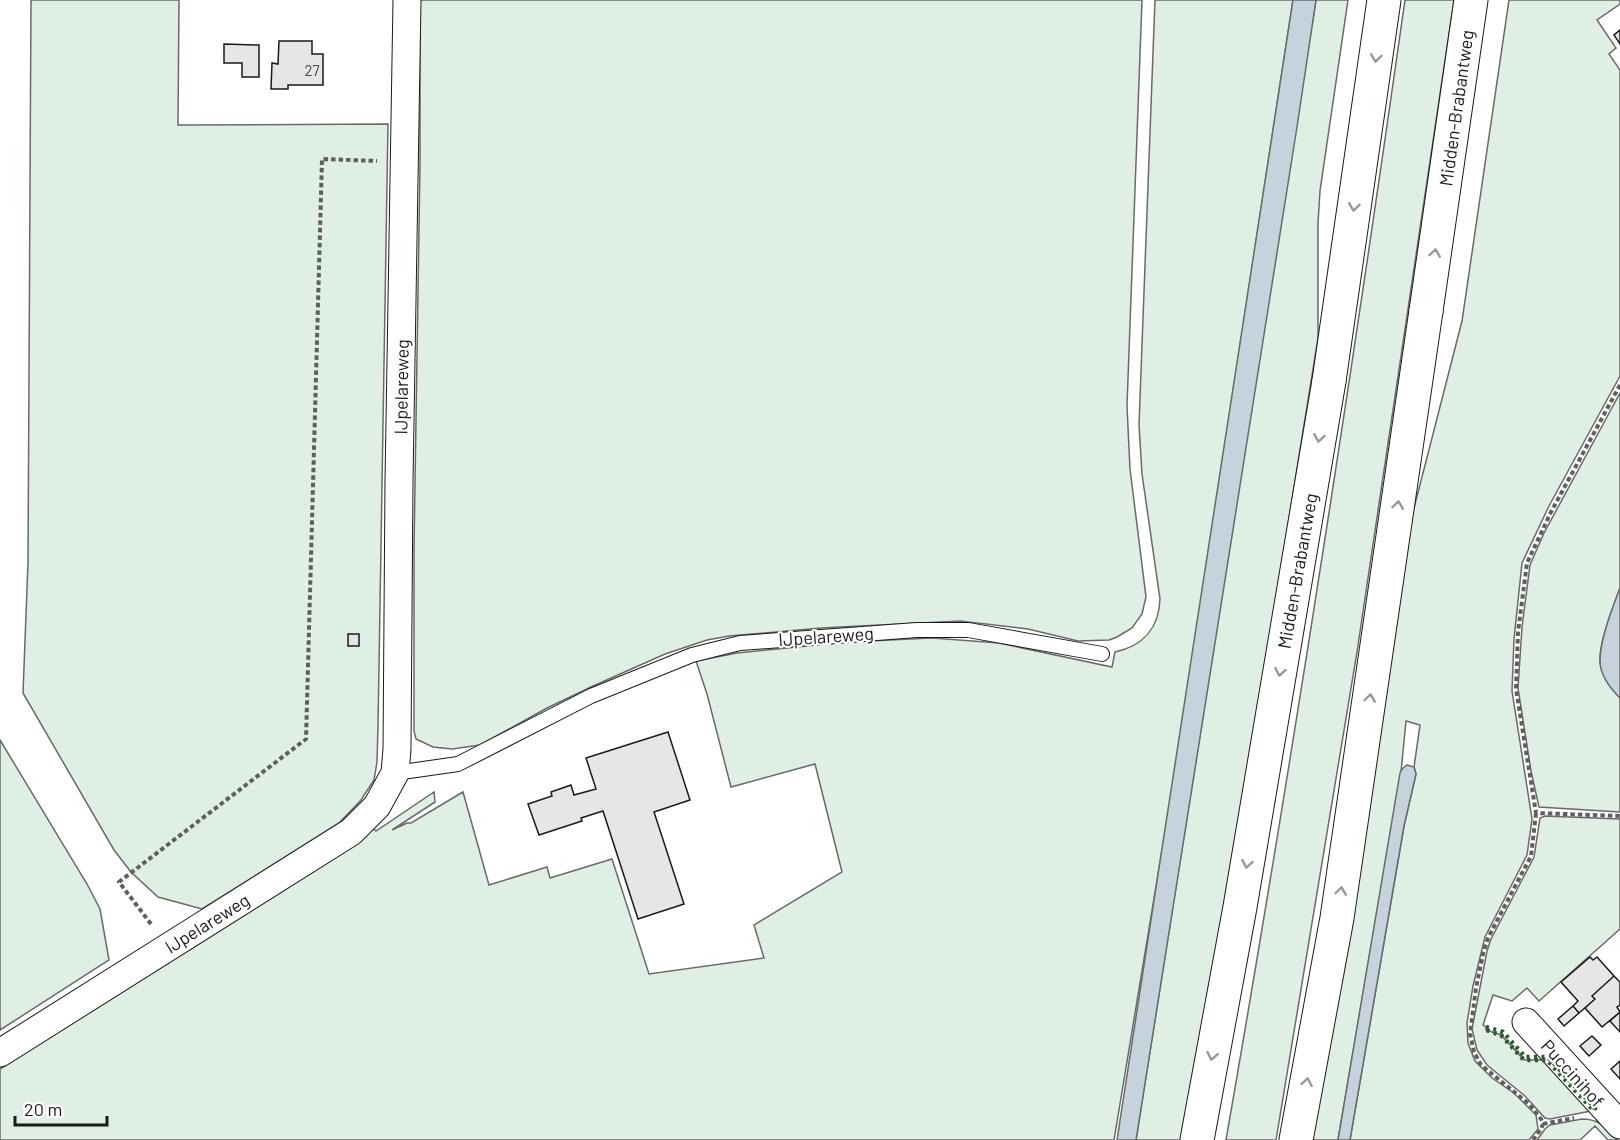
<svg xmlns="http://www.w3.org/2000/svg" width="1620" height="1140" viewBox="0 0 1620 1140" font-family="Barlow,sans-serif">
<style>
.green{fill:#e0efe3;stroke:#6a6a6a;stroke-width:1.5}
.water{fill:#c6d2dc;stroke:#6a6a6a;stroke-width:1.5}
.building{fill:#e6e6e6;stroke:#1a1a1a;stroke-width:1.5}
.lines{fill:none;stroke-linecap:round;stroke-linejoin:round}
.service-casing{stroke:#1a1a1a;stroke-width:16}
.minor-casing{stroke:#1a1a1a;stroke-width:29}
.secondary-casing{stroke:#1a1a1a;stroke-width:35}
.trunk-casing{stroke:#1a1a1a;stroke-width:35}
.path{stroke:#5f5f5f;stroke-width:4;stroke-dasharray:4.5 3;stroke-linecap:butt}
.service{stroke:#fff;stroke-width:14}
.minor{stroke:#fff;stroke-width:27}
.secondary{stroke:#fff;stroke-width:33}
.trunk{stroke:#fff;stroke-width:33}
.hedge{stroke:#2b5a34;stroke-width:4.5;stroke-dasharray:3 4.5;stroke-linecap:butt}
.oneway{stroke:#989898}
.labels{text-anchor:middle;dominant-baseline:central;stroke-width:4.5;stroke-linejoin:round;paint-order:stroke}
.number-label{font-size:15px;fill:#4d4d4d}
.street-label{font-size:18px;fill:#1a1a1a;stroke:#fff}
</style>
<rect width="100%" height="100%" fill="#fff"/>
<!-- green -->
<path class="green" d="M 31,0 L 179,0 L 178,125 L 388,124 L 378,726 L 377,762 L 374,780 L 361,800 L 339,823 L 202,909 L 158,897 L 131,872 L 114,850 L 23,693 L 28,563 Z
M 420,0 L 1142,0 L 1127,406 L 1130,469 L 1146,597 L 1142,614 L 1132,628 L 1117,637 L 1109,640 L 1078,641 L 1028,629 L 960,621 L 821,628 L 729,636 L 707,640 L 665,654 L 591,687 L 547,708 L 480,745 L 452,749 L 433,747 L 416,739 L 414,731 L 414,548 L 420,164 Z
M 1155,0 L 1293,0 L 1172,790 L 1114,1140 L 0,1140 L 0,1069 L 325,863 L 373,828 L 376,831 L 434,792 L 435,802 L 392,830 L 407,823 L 411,823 L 463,792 L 489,885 L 547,867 L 550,878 L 612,859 L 649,974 L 764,958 L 754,925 L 842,872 L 815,764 L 731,787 L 707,694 L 696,661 L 737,653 L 847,642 L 932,638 L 999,643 L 1112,667 L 1115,652 C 1143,646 1159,628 1160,599 L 1142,474 L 1139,425 Z
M 1316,0 L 1348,0 L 1320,191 L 1318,223 L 1318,338 L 1189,1140 L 1136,1140 Z
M 1405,0 L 1454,0 L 1357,652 L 1276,1140 L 1226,1140 C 1292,761 1351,381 1405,0 Z
M 1509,0 L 1620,0 L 1620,4 L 1597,20 L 1616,48 L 1609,54 L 1620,70 L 1620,376 L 1549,506 L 1522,563 L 1514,639 L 1512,691 L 1532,819 L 1527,855 L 1485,937 L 1473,986 L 1467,1023 L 1468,1043 L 1475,1061 L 1492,1078 L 1514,1093 L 1536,1115 L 1538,1129 L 1529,1140 L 1350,1140 L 1404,826 L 1416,774 L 1414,767 L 1420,725 L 1406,721 L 1401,772 L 1338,1140 L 1310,1140 L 1413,512 L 1462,321 Z
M 1620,393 L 1620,588 C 1613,607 1599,642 1600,661 C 1600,671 1613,691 1620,698 L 1620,812 L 1539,807 L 1531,771 L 1518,688 L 1522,627 L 1530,565 L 1544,533 Z
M 0,740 L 87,884 L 100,909 L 109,960 L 0,1030 Z
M 1545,816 L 1620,819 L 1620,929 L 1539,1001 L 1527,988 L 1512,1001 L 1493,995 L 1483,1025 L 1486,1027 L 1486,1030 L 1501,1035 L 1524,1060 L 1547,1060 L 1591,1111 L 1550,1119 L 1545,1118 L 1525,1096 L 1487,1065 L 1477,1050 L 1472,1029 L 1487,951 L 1491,939 L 1534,857 L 1540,818 Z
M 1582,1119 C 1599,1119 1606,1127 1618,1140 L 1608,1140 L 1595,1126 L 1580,1140 L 1537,1140 L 1545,1129 L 1550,1125 Z"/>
<!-- water -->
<path class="water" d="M 1293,0 L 1316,0 L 1297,127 L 1136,1140 L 1117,1140 Z
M 1620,588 L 1620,698 C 1611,689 1600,675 1600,661 C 1600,640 1612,609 1620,588 Z
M 1407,765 L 1414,767 L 1416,774 L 1404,826 L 1350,1140 L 1338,1140 L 1400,773 L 1402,769 Z"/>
<!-- building -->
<path class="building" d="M 1620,30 L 1620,44 L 1614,35 Z
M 279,41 L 312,41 L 312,54 L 323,54 L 323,85 L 288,85 L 288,89 L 271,89 L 272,63 L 278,64 Z
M 224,44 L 259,45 L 259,77 L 242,77 L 242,63 L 224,63 Z
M 348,634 L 359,634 L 359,646 L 348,646 Z
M 668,732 L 690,800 L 654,812 L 684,904 L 638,919 L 603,811 L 581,818 L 582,821 L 539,835 L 528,804 L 552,796 L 551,792 L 571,785 L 574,795 L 596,789 L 586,758 Z
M 1590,957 L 1593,960 L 1597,957 L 1614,976 L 1592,996 L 1595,999 L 1579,1013 L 1573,1006 L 1578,1001 L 1561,982 Z
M 1614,976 L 1620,982 L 1620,1005 L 1617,1007 L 1620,1012 L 1602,1027 L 1585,1008 L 1595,999 L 1592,996 Z
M 1573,1006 L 1579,1013 L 1564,1026 L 1558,1019 Z
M 1620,1012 L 1620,1032 L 1610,1021 Z
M 1592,1036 L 1601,1045 L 1589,1056 L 1580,1046 Z
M 1620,1061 L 1620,1079 L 1611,1069 Z"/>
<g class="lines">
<!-- service casing -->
<g class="service-casing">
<path id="service" d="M 395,773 L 458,764 L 591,696 L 692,655 L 740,643 L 917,630 L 968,630 L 1102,654"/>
</g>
<!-- minor casing -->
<g class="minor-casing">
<path id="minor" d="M 1526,1022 L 1620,1125
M 0,1053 L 351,832 L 377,806 L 395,773 L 397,749 L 399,481 L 407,0"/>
</g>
<!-- secondary casing -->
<g class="secondary-casing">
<path id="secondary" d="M 1197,1140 L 1240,907 L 1329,381
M 1296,1140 L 1337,918 L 1426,311"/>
</g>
<!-- trunk casing -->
<g class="trunk-casing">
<path id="trunk" d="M 1426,311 L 1471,0
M 1329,381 L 1384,0"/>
</g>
<!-- path -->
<path class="path" d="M 1620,385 L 1551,512 L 1527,563 L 1518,632 L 1516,689 L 1536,813 L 1620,816
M 151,924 L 119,882 L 306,739 L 322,159 L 377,161
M 1543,1124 L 1574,1118
M 1533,1140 L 1541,1129 L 1543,1124 L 1541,1119 L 1529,1104 L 1481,1065 L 1474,1052 L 1470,1034 L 1476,988 L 1483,954 L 1488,938 L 1531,856 L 1536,813"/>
<!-- service -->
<use href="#service" class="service"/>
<!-- minor -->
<use href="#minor" class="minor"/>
<!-- secondary -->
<use href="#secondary" class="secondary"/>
<!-- trunk -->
<use href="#trunk" class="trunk"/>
<!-- hedge -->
<path class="hedge" d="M 1486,1027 L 1503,1032 L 1525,1057 L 1548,1057 L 1595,1108 L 1594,1111 L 1547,1060 L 1524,1060 L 1501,1035 L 1486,1030 Z"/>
</g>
<!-- one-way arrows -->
<defs><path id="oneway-chevron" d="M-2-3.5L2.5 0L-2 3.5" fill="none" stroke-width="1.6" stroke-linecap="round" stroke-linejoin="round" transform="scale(1.5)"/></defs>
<g class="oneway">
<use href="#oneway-chevron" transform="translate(1376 58) rotate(98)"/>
<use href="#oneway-chevron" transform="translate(1354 207) rotate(98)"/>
<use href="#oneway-chevron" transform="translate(1435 253) rotate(-82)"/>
<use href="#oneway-chevron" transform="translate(1319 438) rotate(100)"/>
<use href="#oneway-chevron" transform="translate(1398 505) rotate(-82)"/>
<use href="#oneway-chevron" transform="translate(1280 672) rotate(100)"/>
<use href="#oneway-chevron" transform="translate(1370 698) rotate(-82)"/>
<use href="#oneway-chevron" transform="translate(1247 864) rotate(100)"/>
<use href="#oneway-chevron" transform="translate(1341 891) rotate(-82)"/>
<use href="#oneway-chevron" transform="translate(1212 1056) rotate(101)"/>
<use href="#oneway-chevron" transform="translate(1307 1082) rotate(-80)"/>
</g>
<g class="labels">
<!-- number labels -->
<g class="number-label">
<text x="312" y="70">27</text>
</g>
<!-- street labels -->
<g class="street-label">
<text transform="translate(1456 108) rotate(-82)">Midden-Brabantweg</text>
<text transform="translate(401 387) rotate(-89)">IJpelareweg</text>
<text transform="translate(1297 571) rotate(-80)">Midden-Brabantweg</text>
<text transform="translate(826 636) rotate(-4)">IJpelareweg</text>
<text transform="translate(207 923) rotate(-32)">IJpelareweg</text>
<text transform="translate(1573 1073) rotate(48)">Puccinihof</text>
</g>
</g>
<!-- scale -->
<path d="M15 1116v9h92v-9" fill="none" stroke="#1a1a1a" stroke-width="3"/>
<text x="24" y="1116" font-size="18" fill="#1a1a1a" stroke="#ffffff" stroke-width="4.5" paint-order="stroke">20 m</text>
</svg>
